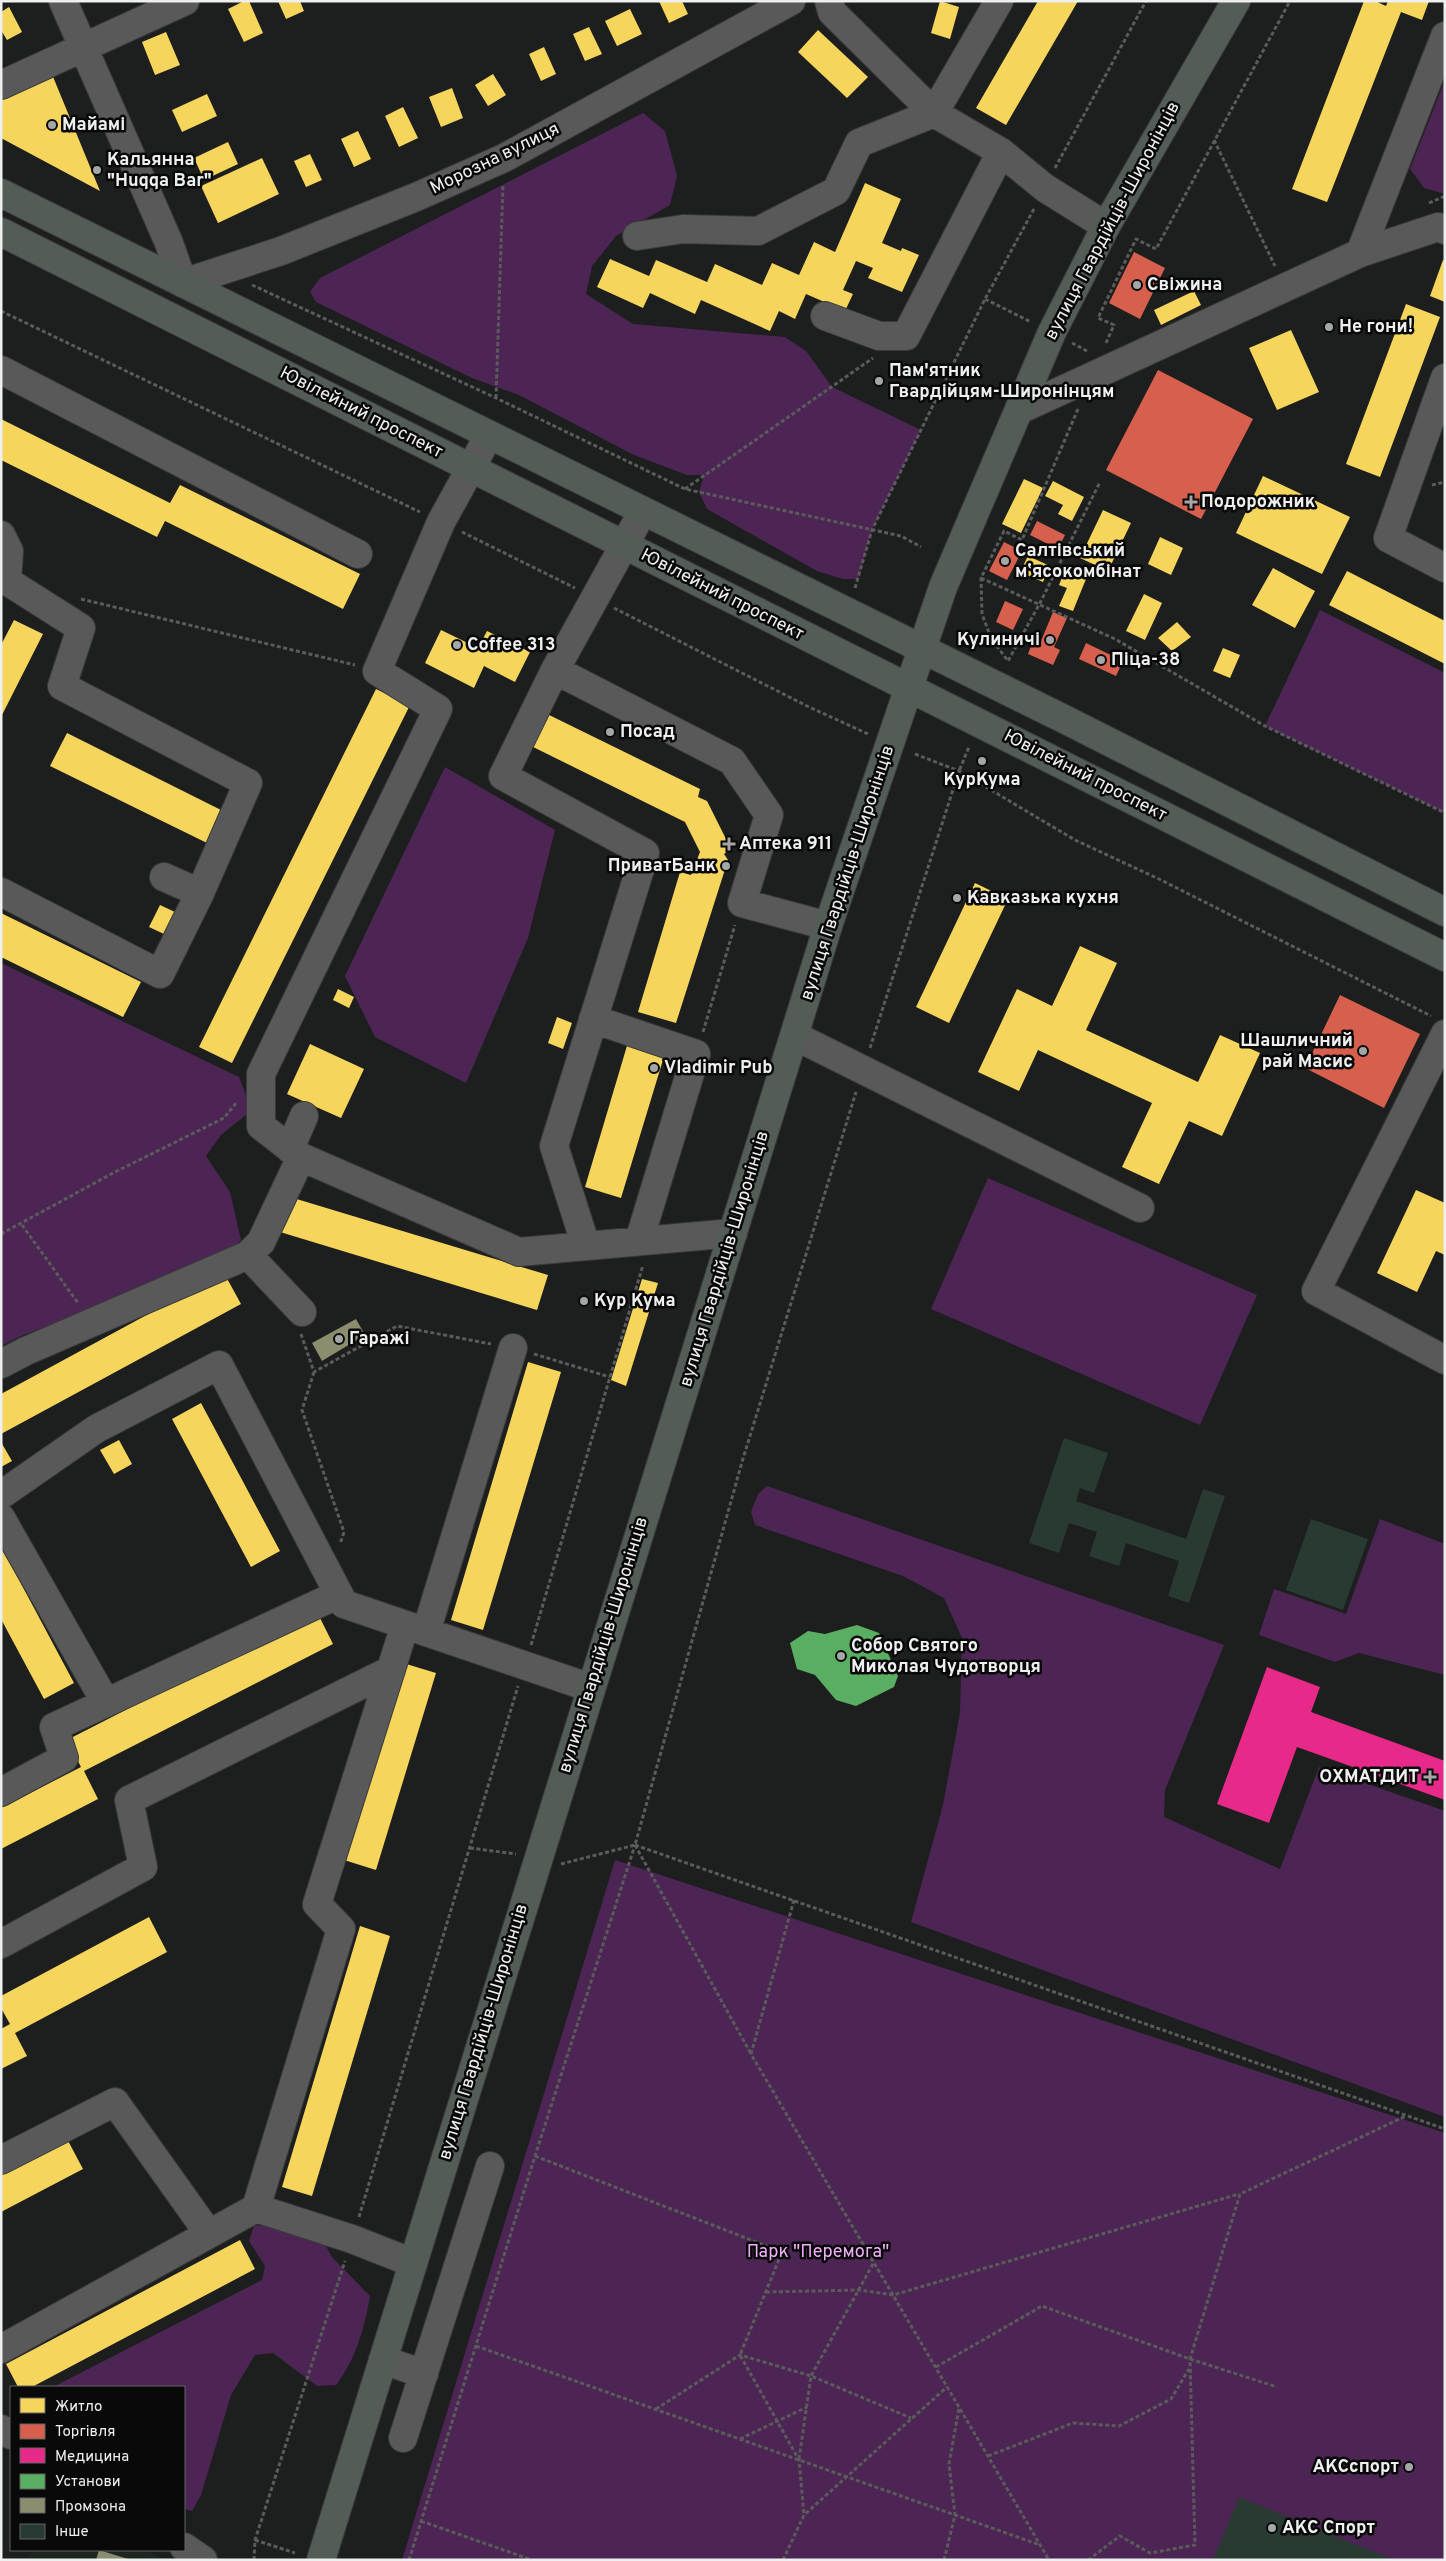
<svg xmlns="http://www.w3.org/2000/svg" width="1446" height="2561" viewBox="0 0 1446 2561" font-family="Overpass,sans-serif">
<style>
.built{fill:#1d2621}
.green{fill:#4d2554}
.homes{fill:#f6d55c}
.shops{fill:#d6604d}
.health{fill:#e7298a}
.public{fill:#5aae61}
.industry{fill:#8c8c6e}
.building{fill:#283a32}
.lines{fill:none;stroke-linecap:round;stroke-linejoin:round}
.minor-casing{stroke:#393b3a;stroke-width:30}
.major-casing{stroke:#393b3a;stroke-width:30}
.path{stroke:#5a5b5a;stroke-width:3;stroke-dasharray:4 2.5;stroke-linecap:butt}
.minor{stroke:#585958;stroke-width:28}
.major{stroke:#535c57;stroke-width:28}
.poi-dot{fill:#a4a7a5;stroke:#080908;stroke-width:2}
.labels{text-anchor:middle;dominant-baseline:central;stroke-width:5;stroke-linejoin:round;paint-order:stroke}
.poi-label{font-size:18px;font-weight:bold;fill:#edf0ee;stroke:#080908;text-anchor:start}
.street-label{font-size:18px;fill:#edf0ee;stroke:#080908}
.park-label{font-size:18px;fill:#efaff9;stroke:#080908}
</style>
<rect width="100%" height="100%" fill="#1d1f1e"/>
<!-- built -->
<path class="built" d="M 33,2550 L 145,2550 L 167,2560 L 27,2560 Z"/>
<!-- green -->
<path class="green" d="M 1445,80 L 1445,194 L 1424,188 L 1410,169 Z
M 643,113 L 665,131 L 677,176 L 670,205 L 616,236 L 592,266 L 586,294 L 633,324 L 785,337 L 806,351 L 832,387 L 921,430 L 872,530 L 858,579 L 843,579 L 817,571 L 707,509 L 699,492 L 704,475 L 687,475 L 634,455 L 519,395 L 472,378 L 316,302 L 310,292 L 320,278 Z
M 1320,610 L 1445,673 L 1445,813 L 1265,726 Z
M 445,767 L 555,830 L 528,938 L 466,1083 L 375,1037 L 345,976 Z
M 1,963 L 239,1077 L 252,1110 L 221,1135 L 206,1156 L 230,1192 L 241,1240 L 225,1255 L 102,1306 L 23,1335 L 1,1346 Z
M 988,1178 L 1257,1295 L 1200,1425 L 931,1309 Z
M 767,1486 L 1224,1645 L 1165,1790 L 1164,1817 L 1280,1869 L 1319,1767 L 1445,1811 L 1445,2117 L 911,1922 L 943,1805 L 960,1713 L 962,1638 L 944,1598 L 903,1576 L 755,1525 L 751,1512 L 758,1494 Z
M 1380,1519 L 1445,1544 L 1445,1675 L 1359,1653 L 1335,1662 L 1259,1635 L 1274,1589 L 1346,1614 Z
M 615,1860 L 1445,2133 L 1445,2560 L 402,2560 Z
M 272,2223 L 322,2238 L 331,2256 L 370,2296 C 365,2327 355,2361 336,2385 L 317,2386 L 273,2353 L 255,2355 L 231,2395 L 201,2495 L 192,2511 L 184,2509 L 184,2387 L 53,2387 L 262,2280 L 265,2266 L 249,2241 L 254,2226 Z"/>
<!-- homes -->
<path class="homes" d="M 244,1 L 249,1 L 263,33 L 244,42 L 228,9 Z
M 278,1 L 300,1 L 304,11 L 286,19 Z
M 659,1 L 682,1 L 688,14 L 669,23 Z
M 940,1 L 959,7 L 950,39 L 931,33 Z
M 1038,1 L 1078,1 L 1006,125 L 976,108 Z
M 1364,1 L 1375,1 L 1386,6 L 1388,1 L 1429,1 L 1422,20 L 1401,12 L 1327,202 L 1292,189 Z
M 9,7 L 22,32 L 7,40 L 1,30 L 1,12 Z
M 630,9 L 642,34 L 617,46 L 605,21 Z
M 589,27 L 602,54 L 585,61 L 573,34 Z
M 818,30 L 868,77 L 847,98 L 798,52 Z
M 166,32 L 180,65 L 155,75 L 142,42 Z
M 544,47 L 556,74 L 541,81 L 529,54 Z
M 49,67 L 100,191 L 1,138 L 1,86 Z
M 493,74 L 506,95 L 488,106 L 475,85 Z
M 452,88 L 463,118 L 441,127 L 429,97 Z
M 207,94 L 217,116 L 182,132 L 172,110 Z
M 403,107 L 418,138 L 399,147 L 385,116 Z
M 358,131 L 371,159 L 354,167 L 341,139 Z
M 228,142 L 238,164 L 204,180 L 194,158 Z
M 310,154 L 322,180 L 306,187 L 294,161 Z
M 262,158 L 279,194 L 218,223 L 201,186 Z
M 865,183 L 901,199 L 882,243 L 901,251 L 902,248 L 919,255 L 902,292 L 868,278 L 873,268 L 856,261 L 843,290 L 853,294 L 845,311 L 806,294 L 795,319 L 779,311 L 770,331 L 701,300 L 695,314 L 650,293 L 643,308 L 597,287 L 610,259 L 649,276 L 656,260 L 707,282 L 715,264 L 762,285 L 772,263 L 799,275 L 814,242 L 835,252 Z
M 1443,260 L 1445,261 L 1445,302 L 1430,296 Z
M 1194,291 L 1201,305 L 1161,325 L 1154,310 Z
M 1406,304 L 1440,317 L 1380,477 L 1346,464 Z
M 1291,330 L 1319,392 L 1277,410 L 1249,348 Z
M 1,419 L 170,503 L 180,485 L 360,574 L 343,609 L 165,521 L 157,537 L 1,460 Z
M 1263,476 L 1350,517 L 1322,574 L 1236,533 Z
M 1024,479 L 1043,488 L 1021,533 L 1002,524 Z
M 1053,481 L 1084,497 L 1072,521 L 1058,514 L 1063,505 L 1045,496 Z
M 1103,510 L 1131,523 L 1108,571 L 1080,558 Z
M 1160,537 L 1183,548 L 1171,575 L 1148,564 Z
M 1028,556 L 1050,566 L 1043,582 L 1020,572 Z
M 1273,568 L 1315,591 L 1295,628 L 1252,605 Z
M 1065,570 L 1086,579 L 1073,611 L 1059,606 L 1067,588 L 1059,585 Z
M 1347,571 L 1445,621 L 1445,664 L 1329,605 Z
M 1144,594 L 1162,603 L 1145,640 L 1126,631 Z
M 14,620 L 43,634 L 1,717 L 1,645 Z
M 1177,622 L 1191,637 L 1172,651 L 1158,638 Z
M 441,630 L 478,648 L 487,631 L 530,652 L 515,682 L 484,666 L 474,688 L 425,663 Z
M 1223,648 L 1240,655 L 1230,678 L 1213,671 Z
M 376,689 L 410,705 L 232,1063 L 199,1047 Z
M 541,711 L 700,789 L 698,797 L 707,801 L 731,849 L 724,854 L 728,860 L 676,1023 L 638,1012 L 680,872 L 691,875 L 700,852 L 685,822 L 525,743 Z
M 67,733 L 225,812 L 209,844 L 50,766 Z
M 975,883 L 1008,899 L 949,1023 L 916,1007 Z
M 160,905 L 175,912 L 164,934 L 149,927 Z
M 1,913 L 141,982 L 123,1017 L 1,957 Z
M 1080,946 L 1117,963 L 1086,1030 L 1198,1082 L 1220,1035 L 1260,1053 L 1222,1136 L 1189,1121 L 1159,1184 L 1122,1167 L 1152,1103 L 1038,1050 L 1019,1091 L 978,1072 L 1017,989 L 1052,1006 Z
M 338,989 L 354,997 L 349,1008 L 333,1000 Z
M 557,1017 L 572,1023 L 563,1049 L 548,1043 Z
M 629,1039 L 666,1050 L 621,1198 L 585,1187 Z
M 310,1044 L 364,1069 L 341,1118 L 287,1094 Z
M 1416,1190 L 1445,1203 L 1445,1255 L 1436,1251 L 1417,1292 L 1377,1273 Z
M 290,1197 L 548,1275 L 537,1310 L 280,1232 Z
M 224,1273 L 241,1304 L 1,1434 L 1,1394 Z
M 642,1279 L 658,1283 L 626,1386 L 611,1380 Z
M 528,1362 L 561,1372 L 483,1630 L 451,1620 Z
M 201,1403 L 280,1551 L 251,1567 L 172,1419 Z
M 119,1440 L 132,1464 L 114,1474 L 100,1450 Z
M 1,1442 L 12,1461 L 1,1467 Z
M 1,1546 L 74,1683 L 44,1699 L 1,1619 Z
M 317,1612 L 333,1644 L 84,1771 L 98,1799 L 1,1849 L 1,1808 L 81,1767 L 67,1740 Z
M 403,1663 L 436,1673 L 376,1870 L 344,1860 Z
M 149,1917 L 167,1952 L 15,2033 L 27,2056 L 1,2069 L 1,2029 L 10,2024 L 1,2008 L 1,1996 Z
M 360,1926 L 390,1936 L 312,2196 L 282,2187 Z
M 66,2137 L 83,2169 L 1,2212 L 1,2171 Z
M 240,2240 L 255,2269 L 32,2387 L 18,2387 L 6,2364 Z"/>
<!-- shops -->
<path class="shops" d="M 1134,252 L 1165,268 L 1140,319 L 1109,303 Z
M 1158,370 L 1253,419 L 1201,519 L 1106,470 Z
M 1037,521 L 1065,535 L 1058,549 L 1030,535 Z
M 1004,542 L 1022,551 L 1007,580 L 989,571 Z
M 1005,601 L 1023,609 L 1013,630 L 996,622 Z
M 1053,612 L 1067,618 L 1054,647 L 1060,650 L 1053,665 L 1028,654 L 1034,638 L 1041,641 Z
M 1086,643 L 1123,661 L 1116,676 L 1079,659 Z
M 1340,995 L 1420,1034 L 1384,1108 L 1305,1068 Z"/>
<!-- health -->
<path class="health" d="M 1267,1667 L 1320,1687 L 1311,1712 L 1445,1761 L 1445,1800 L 1297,1747 L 1269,1823 L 1217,1804 Z"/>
<!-- public -->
<path class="public" d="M 857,1625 L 879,1633 L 898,1676 L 894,1687 L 856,1706 L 836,1700 L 815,1675 L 797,1669 L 790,1643 L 808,1631 L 825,1634 Z"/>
<!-- industry -->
<path class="industry" d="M 356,1319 L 365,1335 L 322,1361 L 312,1343 Z
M 99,2550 L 128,2559 L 128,2560 L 96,2560 Z"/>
<!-- building -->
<path class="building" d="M 1064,1438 L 1108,1453 L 1094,1493 L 1080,1488 L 1076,1501 L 1186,1539 L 1203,1489 L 1225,1496 L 1189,1603 L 1168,1596 L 1179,1561 L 1126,1543 L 1119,1566 L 1089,1556 L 1097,1532 L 1069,1523 L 1059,1553 L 1029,1543 Z
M 1311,1519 L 1368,1539 L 1343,1610 L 1286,1590 Z
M 1239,2497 L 1394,2560 L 1213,2560 Z"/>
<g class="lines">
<!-- minor casing -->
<g class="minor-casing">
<path id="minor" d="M 63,1 L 169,243 L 183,283
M 999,1 L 934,113 L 1001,152 L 1045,188 L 1106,226
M 1,85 L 185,1
M 637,236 L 683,229 L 758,231 L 836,191 L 859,143 L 934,113 L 832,12 L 829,1
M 1360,253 L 1445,36
M 183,283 L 281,251 L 416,197 L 504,158 L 791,1
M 825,316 L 879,336 L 906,336 L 1001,152
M 1,370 L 358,554
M 1445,378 L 1388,538 L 1445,568
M 1019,410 L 1360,253 L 1438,227 L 1445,230
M 643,511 L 555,670 L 732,761 L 769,815 L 742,903 L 828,926
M 1,535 L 9,551 L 7,581 L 81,628 L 62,686 L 248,783 L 200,893 L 160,974 L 1,892
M 555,670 L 503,776 L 645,853 L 554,1146 L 586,1246
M 164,877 L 200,893
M 593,1019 L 696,1054 L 639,1241
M 1445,1034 L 1316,1291 L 1445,1360
M 795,1036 L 1140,1208
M 290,1149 L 304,1116
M 301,1157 L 261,1126 L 261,1074 L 438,709 L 377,671 L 441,522 L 489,435
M 248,1255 L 302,1312
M 1,1364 L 26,1351 L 248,1255 L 261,1242 L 301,1157 L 519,1252 L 733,1233
M 1,1495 L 96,1429 L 219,1365 L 344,1604 L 591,1688
M 1,1518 L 106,1703
M 426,1632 L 513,1348
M 1,1792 L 64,1758 L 54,1727 L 339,1594
M 1,1944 L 143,1867 L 129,1800 L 391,1670
M 1,2160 L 115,2102 L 209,2234
M 256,2208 L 352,2239 L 413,2263
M 1,2349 L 256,2208 L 341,1929 L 317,1904 L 405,1625
M 383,2360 L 424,2374
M 1,2429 L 11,2435
M 403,2438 L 490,2166
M 184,2547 L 203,2560"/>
</g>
<!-- major casing -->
<g class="major-casing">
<path id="major" d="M 1,193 L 1068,721 L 1445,912
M 1,232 L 1445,957
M 321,2560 L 828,926 L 943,587 L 1052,332 L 1106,226 L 1236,1"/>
</g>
<!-- path -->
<path class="path" d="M 1214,140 L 1275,266
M 1055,168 L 1146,1
M 1429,203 L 1445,196
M 252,285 L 496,398 L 685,489 L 901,536 L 921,547
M 985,299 L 1031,322
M 1,311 L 420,512
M 1072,343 L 1089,352
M 1106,343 L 1114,325 L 1098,318 L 1136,239 L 1156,249 L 1290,1
M 496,398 L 503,184
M 1078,409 L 1022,540 L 1004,531 L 981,578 L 982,614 L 991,638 L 1008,661 L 1040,603 L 1100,482
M 1432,485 L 1445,482
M 685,489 L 873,358
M 462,532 L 575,588
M 981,578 L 1115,639 L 1265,726 L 1445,813
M 855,588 L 872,530 L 985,299 L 1035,207
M 81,599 L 355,665
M 614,608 L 807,706 L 868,734
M 915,754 L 959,771 L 1075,840 L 1159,879 L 1431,1016
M 703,1032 L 735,925
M 870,1048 L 959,771 L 969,747
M 22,1225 L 78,1303
M 1,1234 L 113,1173 L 224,1118 L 237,1102
M 301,1334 L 314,1372 L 397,1326 L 491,1344
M 534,1354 L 610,1377
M 314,1372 L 302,1410 L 344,1532 L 340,1544
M 531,1645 L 643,1265
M 635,1845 L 1445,2129
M 635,1845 L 751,2054
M 470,1848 L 516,1854
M 561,1864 L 635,1845 L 742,1462 L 856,1092
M 794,1900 L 751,2054 L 1049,2560
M 535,2156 L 782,2252 L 740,2355 L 799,2460 L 804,2515
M 359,2217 L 518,1686
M 766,2292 L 859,2290 L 893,2295 L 1239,2194
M 476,2346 L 1040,2545
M 936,2367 L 1042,2306 L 1190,2359 L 1277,2387
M 656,2409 L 740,2355 L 811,2376 L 911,2418
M 740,2439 L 807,2407
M 988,2456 L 1073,2423 L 1119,2426 L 1171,2399 L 1189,2369
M 799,2459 L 811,2376 L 874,2262
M 421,2521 L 532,2560
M 255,2540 L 295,2553
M 254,2560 L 255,2540 L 345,2261
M 409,2560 L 535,2156 L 635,1845
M 783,2560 L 804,2515 L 947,2387
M 944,2560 L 955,2515 L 949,2464 L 959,2408
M 1088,2560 L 1120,2536 L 1150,2553 L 1195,2545 L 1190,2359 L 1240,2194 L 1406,2116"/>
<!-- minor -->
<use href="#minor" class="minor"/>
<!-- major -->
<use href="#major" class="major"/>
</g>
<!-- markers -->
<g class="poi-dot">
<circle cx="52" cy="125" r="5"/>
<circle cx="97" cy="170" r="5"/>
<circle cx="1137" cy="285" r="5"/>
<circle cx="1329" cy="327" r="5"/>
<circle cx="879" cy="381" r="5"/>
<path d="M1188.5 494.5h5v5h5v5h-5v5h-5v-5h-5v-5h5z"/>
<circle cx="1005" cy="561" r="5"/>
<circle cx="1050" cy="640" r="5"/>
<circle cx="457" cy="645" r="5"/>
<circle cx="1101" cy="660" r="5"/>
<circle cx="610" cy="732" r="5"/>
<circle cx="982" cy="761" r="5"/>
<path d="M726.5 836.5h5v5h5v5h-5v5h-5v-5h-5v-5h5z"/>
<circle cx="726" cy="866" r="5"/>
<circle cx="957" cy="898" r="5"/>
<circle cx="1363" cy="1051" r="5"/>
<circle cx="654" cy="1068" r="5"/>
<circle cx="584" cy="1301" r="5"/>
<circle cx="339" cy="1339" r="5"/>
<circle cx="841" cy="1656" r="5"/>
<path d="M1427.5 1769.5h5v5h5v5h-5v5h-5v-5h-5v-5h5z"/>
<circle cx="1409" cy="2467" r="5"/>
<circle cx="1272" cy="2528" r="5"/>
</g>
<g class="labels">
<!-- poi labels -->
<g class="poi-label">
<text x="62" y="125">Майамі</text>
<text x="107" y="160">Кальянна<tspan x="107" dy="21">"Huqqa Bar"</tspan></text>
<text x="1147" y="285">Свіжина</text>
<text x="1339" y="327">Не гони!</text>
<text x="889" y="371">Пам'ятник<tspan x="889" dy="21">Гвардійцям-Широнінцям</tspan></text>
<text x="1201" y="502">Подорожник</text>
<text x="1015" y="551">Салтівський<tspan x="1015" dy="21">мʼясокомбінат</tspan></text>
<text x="1040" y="640" text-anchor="end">Кулиничі</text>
<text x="467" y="645">Coffee 313</text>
<text x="1111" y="660">Піца-38</text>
<text x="620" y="732">Посад</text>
<text x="982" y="780" text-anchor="middle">КурКума</text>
<text x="739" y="844">Аптека 911</text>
<text x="716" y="866" text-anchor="end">ПриватБанк</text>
<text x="967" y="898">Кавказька кухня</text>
<text x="1353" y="1041" text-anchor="end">Шашличний<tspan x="1353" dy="21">рай Масис</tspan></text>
<text x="664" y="1068">Vladimir Pub</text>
<text x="594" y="1301">Кур Кума</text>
<text x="349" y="1339">Гаражі</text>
<text x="851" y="1646">Собор Святого<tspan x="851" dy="21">Миколая Чудотворця</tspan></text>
<text x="1419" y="1777" text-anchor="end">ОХМАТДИТ</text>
<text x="1399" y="2467" text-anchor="end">АКСспорт</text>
<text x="1282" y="2528">АКС Спорт</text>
</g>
<!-- street labels -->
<g class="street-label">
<text transform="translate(495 159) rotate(-26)">Морозна вулиця</text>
<text transform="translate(1113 221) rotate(-62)">вулиця Гвардійців-Широнінців</text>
<text transform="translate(361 413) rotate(27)">Ювілейний проспект</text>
<text transform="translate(722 595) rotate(27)">Ювілейний проспект</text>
<text transform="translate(1085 776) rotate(27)">Ювілейний проспект</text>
<text transform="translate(848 873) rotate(-72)">вулиця Гвардійців-Широнінців</text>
<text transform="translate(725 1259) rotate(-73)">вулиця Гвардійців-Широнінців</text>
<text transform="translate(604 1645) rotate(-73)">вулиця Гвардійців-Широнінців</text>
<text transform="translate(484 2032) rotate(-73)">вулиця Гвардійців-Широнінців</text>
</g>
<!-- park labels -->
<g class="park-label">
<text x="818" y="2252">Парк "Перемога"</text>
</g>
</g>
<!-- border -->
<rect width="1446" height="2561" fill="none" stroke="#edf0ee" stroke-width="5"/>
<!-- legend -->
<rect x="10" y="2386" width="175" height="165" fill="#080908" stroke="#646564"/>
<rect x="20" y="2398" width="25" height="15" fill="#f6d55c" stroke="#646564"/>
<text x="55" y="2411" font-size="15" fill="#edf0ee">Житло</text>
<rect x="20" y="2424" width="25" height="15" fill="#d6604d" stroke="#646564"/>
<text x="55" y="2436" font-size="15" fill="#edf0ee">Торгівля</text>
<rect x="20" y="2448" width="25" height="15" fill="#e7298a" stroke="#646564"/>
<text x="55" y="2461" font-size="15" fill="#edf0ee">Медицина</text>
<rect x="20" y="2474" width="25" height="15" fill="#5aae61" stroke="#646564"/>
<text x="55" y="2486" font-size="15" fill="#edf0ee">Установи</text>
<rect x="20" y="2498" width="25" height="15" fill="#8c8c6e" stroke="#646564"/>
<text x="55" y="2511" font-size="15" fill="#edf0ee">Промзона</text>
<rect x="20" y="2524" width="25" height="15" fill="#283a32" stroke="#646564"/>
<text x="55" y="2536" font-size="15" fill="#edf0ee">Інше</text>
</svg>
